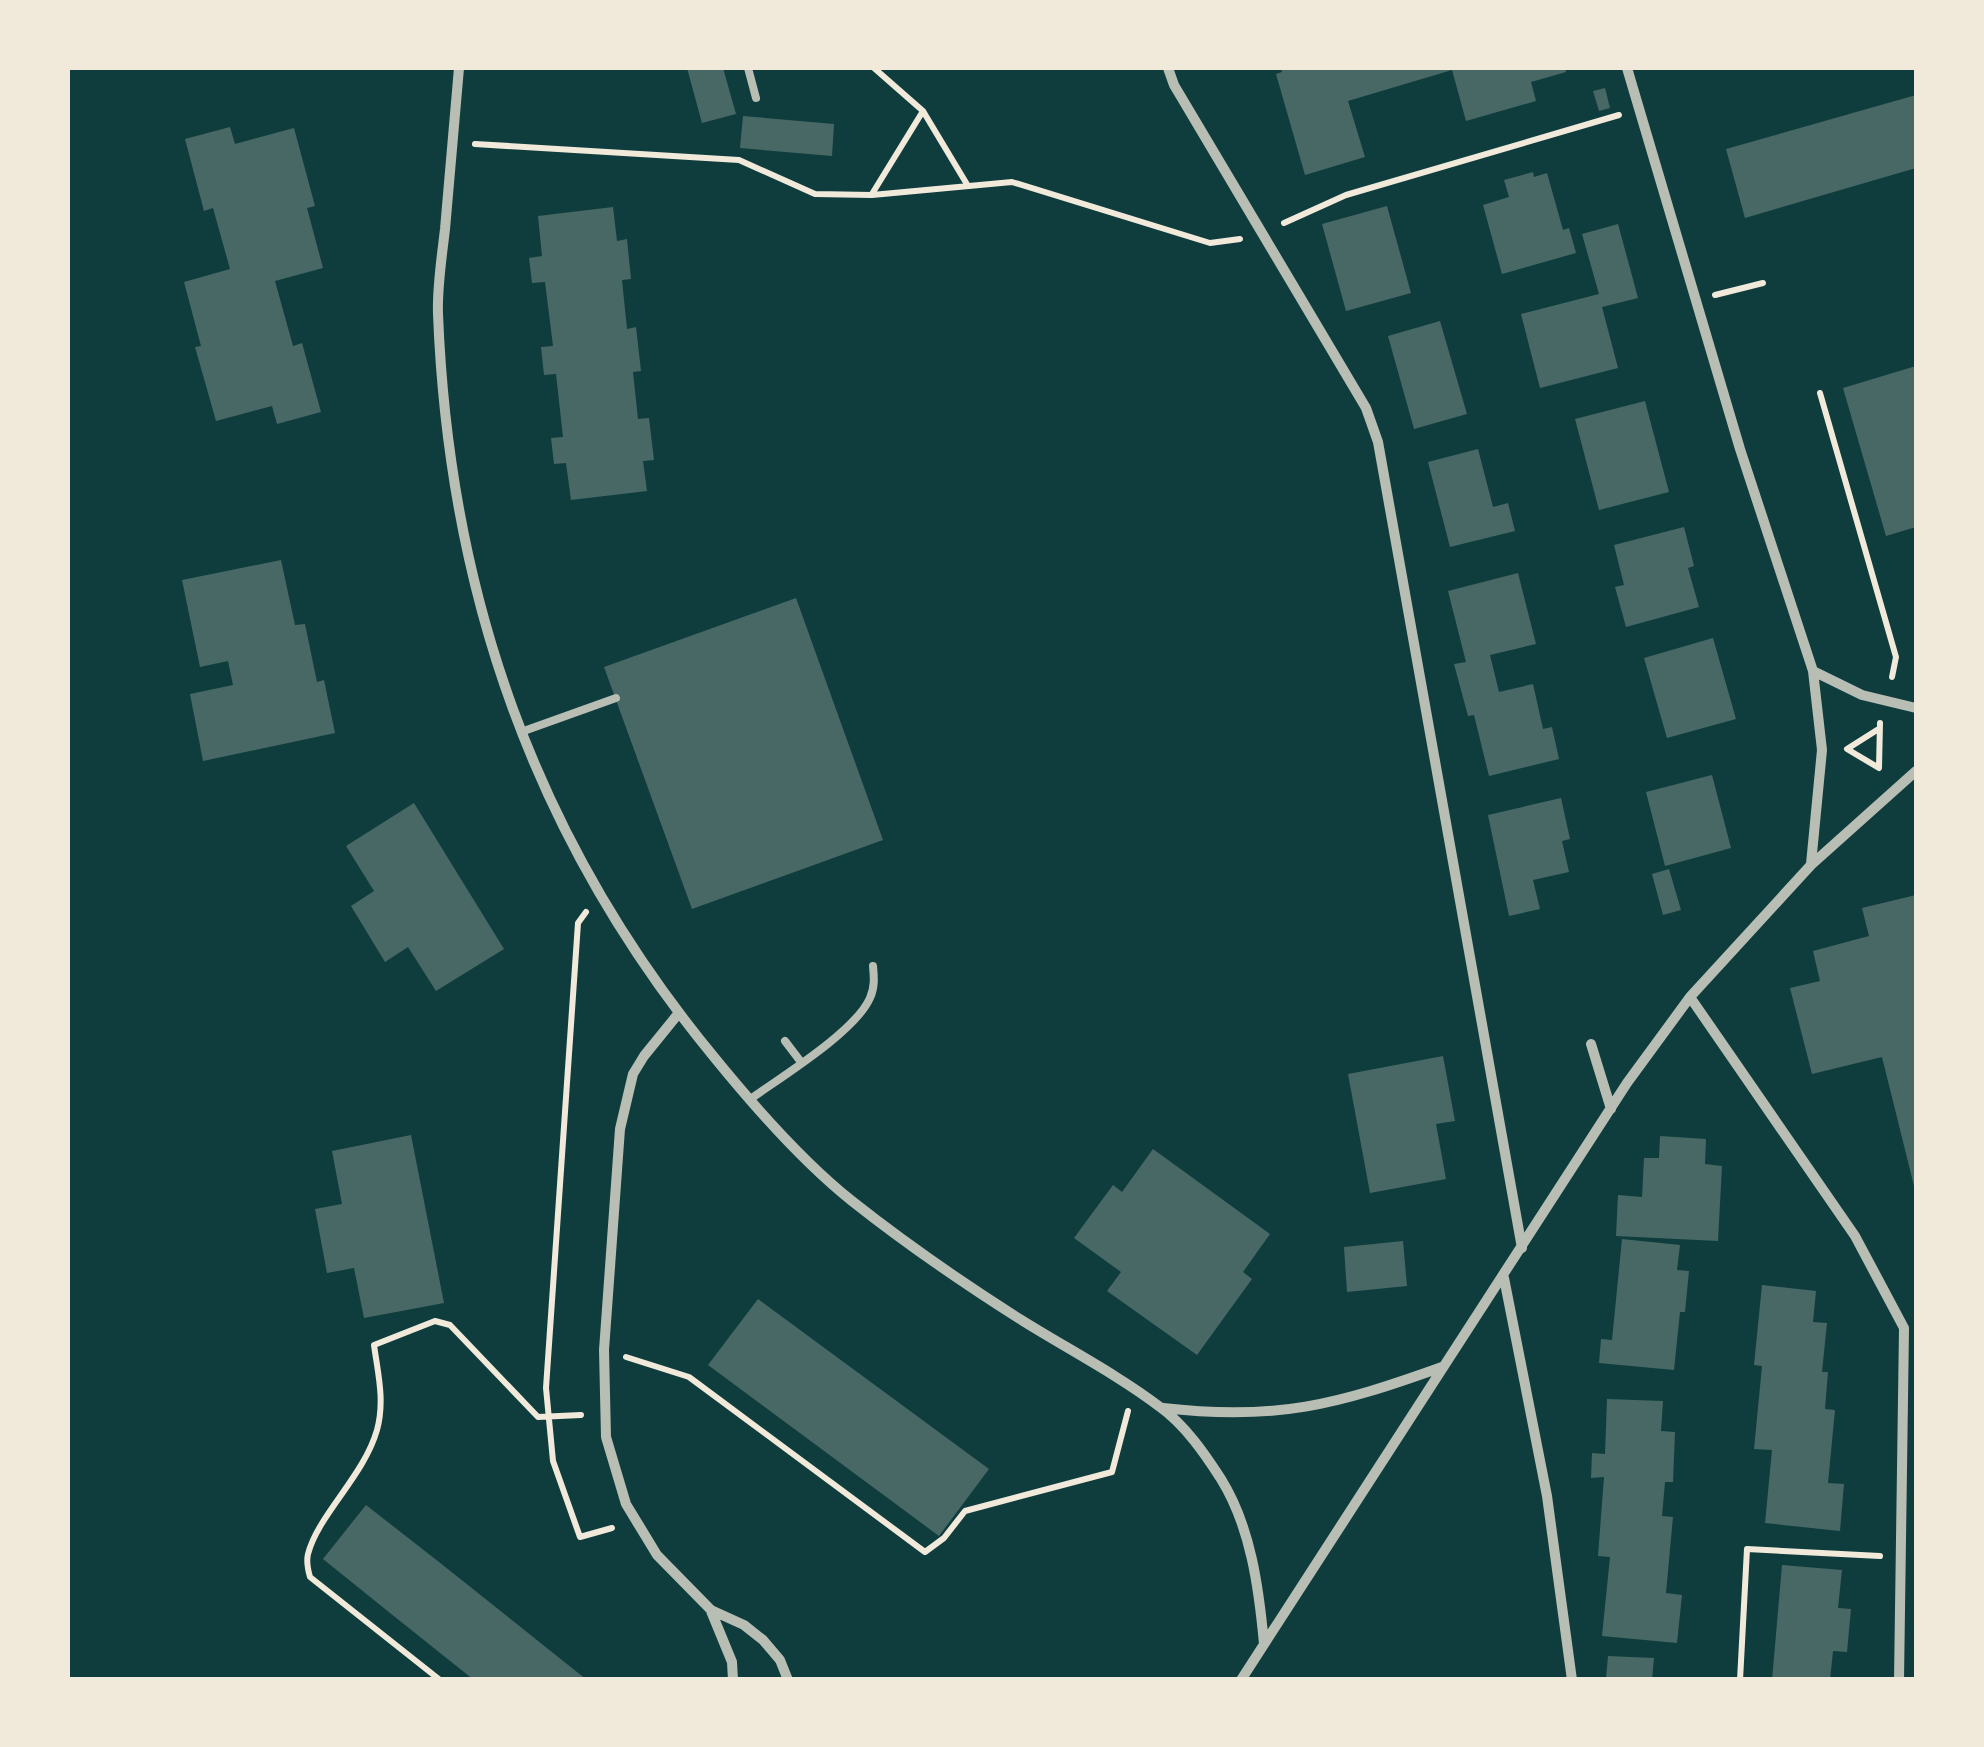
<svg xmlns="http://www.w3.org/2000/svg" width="1984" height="1747" viewBox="0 0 1984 1747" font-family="'PT Sans Narrow',sans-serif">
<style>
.building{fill:#486865}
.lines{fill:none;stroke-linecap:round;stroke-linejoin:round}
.path{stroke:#f1e9da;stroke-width:6}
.service{stroke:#b8beb3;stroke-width:8}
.minor{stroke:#b8beb3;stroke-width:10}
</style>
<rect width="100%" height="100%" fill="#0f3d3e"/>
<!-- building -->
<path class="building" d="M 687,68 L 723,68 L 736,114 L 702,123 Z
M 1281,68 L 1565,68 L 1566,72 L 1531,82 L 1536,101 L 1466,121 L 1452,70 L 1348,101 L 1365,157 L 1305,175 L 1276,74 L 1282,72 Z
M 1605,88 L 1610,108 L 1599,111 L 1593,91 Z
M 1916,95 L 1916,168 L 1745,218 L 1726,149 Z
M 743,116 L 834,124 L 832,156 L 740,148 Z
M 230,127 L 235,144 L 294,128 L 315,206 L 307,208 L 323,268 L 275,281 L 293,346 L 302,343 L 321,412 L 277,424 L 272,406 L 216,421 L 195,347 L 201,346 L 184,282 L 230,269 L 213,208 L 204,211 L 185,139 Z
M 1533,172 L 1534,177 L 1547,173 L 1563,230 L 1569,228 L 1576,253 L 1502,274 L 1483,205 L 1509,197 L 1504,180 Z
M 1387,206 L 1411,293 L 1346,311 L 1322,224 Z
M 613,207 L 617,241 L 627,239 L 631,279 L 622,280 L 627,329 L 636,327 L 641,371 L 633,372 L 638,419 L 649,418 L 654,460 L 643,461 L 647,491 L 571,500 L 566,463 L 554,464 L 551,438 L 563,437 L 556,374 L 544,375 L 541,347 L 553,346 L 545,282 L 532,283 L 529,258 L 542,256 L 538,216 Z
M 1618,224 L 1638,298 L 1602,307 L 1618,368 L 1540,388 L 1521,314 L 1599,294 L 1582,234 Z
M 1440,321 L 1467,414 L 1414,429 L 1388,336 Z
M 1916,366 L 1916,527 L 1886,536 L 1843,388 Z
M 1645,401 L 1669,492 L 1599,510 L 1575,419 Z
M 1478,449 L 1493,507 L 1508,503 L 1515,531 L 1450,547 L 1428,462 Z
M 1684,527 L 1694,566 L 1688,568 L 1699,607 L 1626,627 L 1615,587 L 1624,585 L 1614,545 Z
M 281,560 L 295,625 L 305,624 L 317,682 L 324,680 L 335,733 L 203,761 L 190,694 L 233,685 L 228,661 L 200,667 L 182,580 Z
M 1518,573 L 1536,644 L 1490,655 L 1499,692 L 1533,684 L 1543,729 L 1552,727 L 1559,759 L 1489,776 L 1474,715 L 1468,716 L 1454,664 L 1466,662 L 1448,591 Z
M 796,598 L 883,840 L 692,909 L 604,667 Z
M 1713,638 L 1736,719 L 1667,738 L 1644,658 Z
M 1712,775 L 1731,848 L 1665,866 L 1646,792 Z
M 1561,798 L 1570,839 L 1562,841 L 1569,872 L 1533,880 L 1540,909 L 1509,916 L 1488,815 Z
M 414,803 L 504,949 L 436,991 L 408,947 L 385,962 L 351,906 L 374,891 L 346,846 Z
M 1669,869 L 1681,910 L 1663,915 L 1652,874 Z
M 1916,895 L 1916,1190 L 1915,1190 L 1882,1057 L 1812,1074 L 1790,988 L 1820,981 L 1813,951 L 1869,936 L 1862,908 Z
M 1443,1056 L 1455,1121 L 1436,1124 L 1446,1179 L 1370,1193 L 1348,1074 Z
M 411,1135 L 444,1303 L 364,1318 L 354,1268 L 327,1273 L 315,1209 L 342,1204 L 332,1151 Z
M 1660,1136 L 1706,1139 L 1705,1164 L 1722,1166 L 1718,1241 L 1616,1236 L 1618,1195 L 1642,1197 L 1644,1158 L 1659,1158 Z
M 1153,1149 L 1270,1234 L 1243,1272 L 1252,1279 L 1197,1355 L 1107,1291 L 1121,1272 L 1074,1238 L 1113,1185 L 1122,1192 Z
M 1622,1239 L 1680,1245 L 1677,1270 L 1689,1271 L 1685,1312 L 1680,1312 L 1674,1370 L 1599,1363 L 1601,1339 L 1612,1340 Z
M 1403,1241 L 1407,1286 L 1347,1292 L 1344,1247 Z
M 1762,1285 L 1816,1291 L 1813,1322 L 1827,1323 L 1822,1372 L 1828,1372 L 1825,1409 L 1835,1410 L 1828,1483 L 1844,1484 L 1840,1531 L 1765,1523 L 1772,1450 L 1754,1449 L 1762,1366 L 1754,1365 Z
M 758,1299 L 989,1469 L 939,1536 L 708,1365 Z
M 1607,1399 L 1663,1401 L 1661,1431 L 1675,1432 L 1673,1482 L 1665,1482 L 1662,1516 L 1673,1517 L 1666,1593 L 1682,1595 L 1677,1643 L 1602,1636 L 1610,1557 L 1598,1556 L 1604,1477 L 1591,1478 L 1592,1453 L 1605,1454 Z
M 366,1505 L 439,1562 L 587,1680 L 474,1680 L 395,1617 L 323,1559 Z
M 1782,1565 L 1842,1570 L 1838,1608 L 1851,1609 L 1847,1652 L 1833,1651 L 1830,1680 L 1772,1680 Z
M 1608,1656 L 1654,1658 L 1652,1680 L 1606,1678 Z"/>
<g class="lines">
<!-- path -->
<path class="path" d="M 874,68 L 923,111 L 968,186
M 475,144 L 739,160 L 815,194 L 872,195 L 1012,182 L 1210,243 L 1240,239
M 872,194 L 923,111
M 1284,223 L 1346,195 L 1619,115
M 1715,295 L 1763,283
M 1820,393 L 1896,657 L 1892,677
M 1877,730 L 1847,749 L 1879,768 L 1880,723
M 586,912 L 578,923 L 546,1388 L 553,1461 L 580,1537 L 612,1528
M 626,1357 L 689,1377 L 925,1552 L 944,1538 L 965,1511 L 1112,1472 L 1128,1411
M 440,1680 L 310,1577 C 308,1570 306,1562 308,1554 C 318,1515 364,1476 377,1430 C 385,1401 378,1374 374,1345 L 435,1321 L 450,1325 L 538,1417 L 581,1415
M 1740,1680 L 1747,1549 L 1880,1556"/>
<!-- service -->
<path class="service" d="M 748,68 L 756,98
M 521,732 L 616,698
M 785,1041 L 801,1062
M 749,1100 C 781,1077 855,1032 870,998 C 875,987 874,977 873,966"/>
<!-- minor -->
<path class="minor" d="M 459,68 C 454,121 450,175 445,229 C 442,256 437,286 438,314 C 449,594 535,840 714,1057 C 753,1105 803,1162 852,1201 C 905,1243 966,1285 1023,1321 C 1068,1349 1118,1375 1160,1407 C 1185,1425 1205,1454 1221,1479 C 1251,1527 1259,1589 1264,1644
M 1168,68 L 1174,85 L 1366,408 L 1378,442 L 1522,1248
M 1627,68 L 1740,449 L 1813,671 L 1822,750 L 1811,864
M 1813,671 L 1862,695 L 1916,708
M 1690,997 L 1855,1236 L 1904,1328 L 1899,1680
M 678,1014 L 644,1056 L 633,1074 L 620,1129 L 604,1350 L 606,1437 L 626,1504 L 657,1555 L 711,1610 L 744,1625 L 763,1640 L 780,1660 L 788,1680
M 1591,1044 L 1611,1109
M 1504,1278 L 1547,1496 L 1572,1680
M 1163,1408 C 1277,1421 1336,1405 1442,1367
M 711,1611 L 732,1662 L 733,1680
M 1241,1680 L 1627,1083 L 1690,997 L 1811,865 L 1916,771"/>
</g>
<!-- border -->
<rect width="1984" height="1747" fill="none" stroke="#f1e9da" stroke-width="140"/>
</svg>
